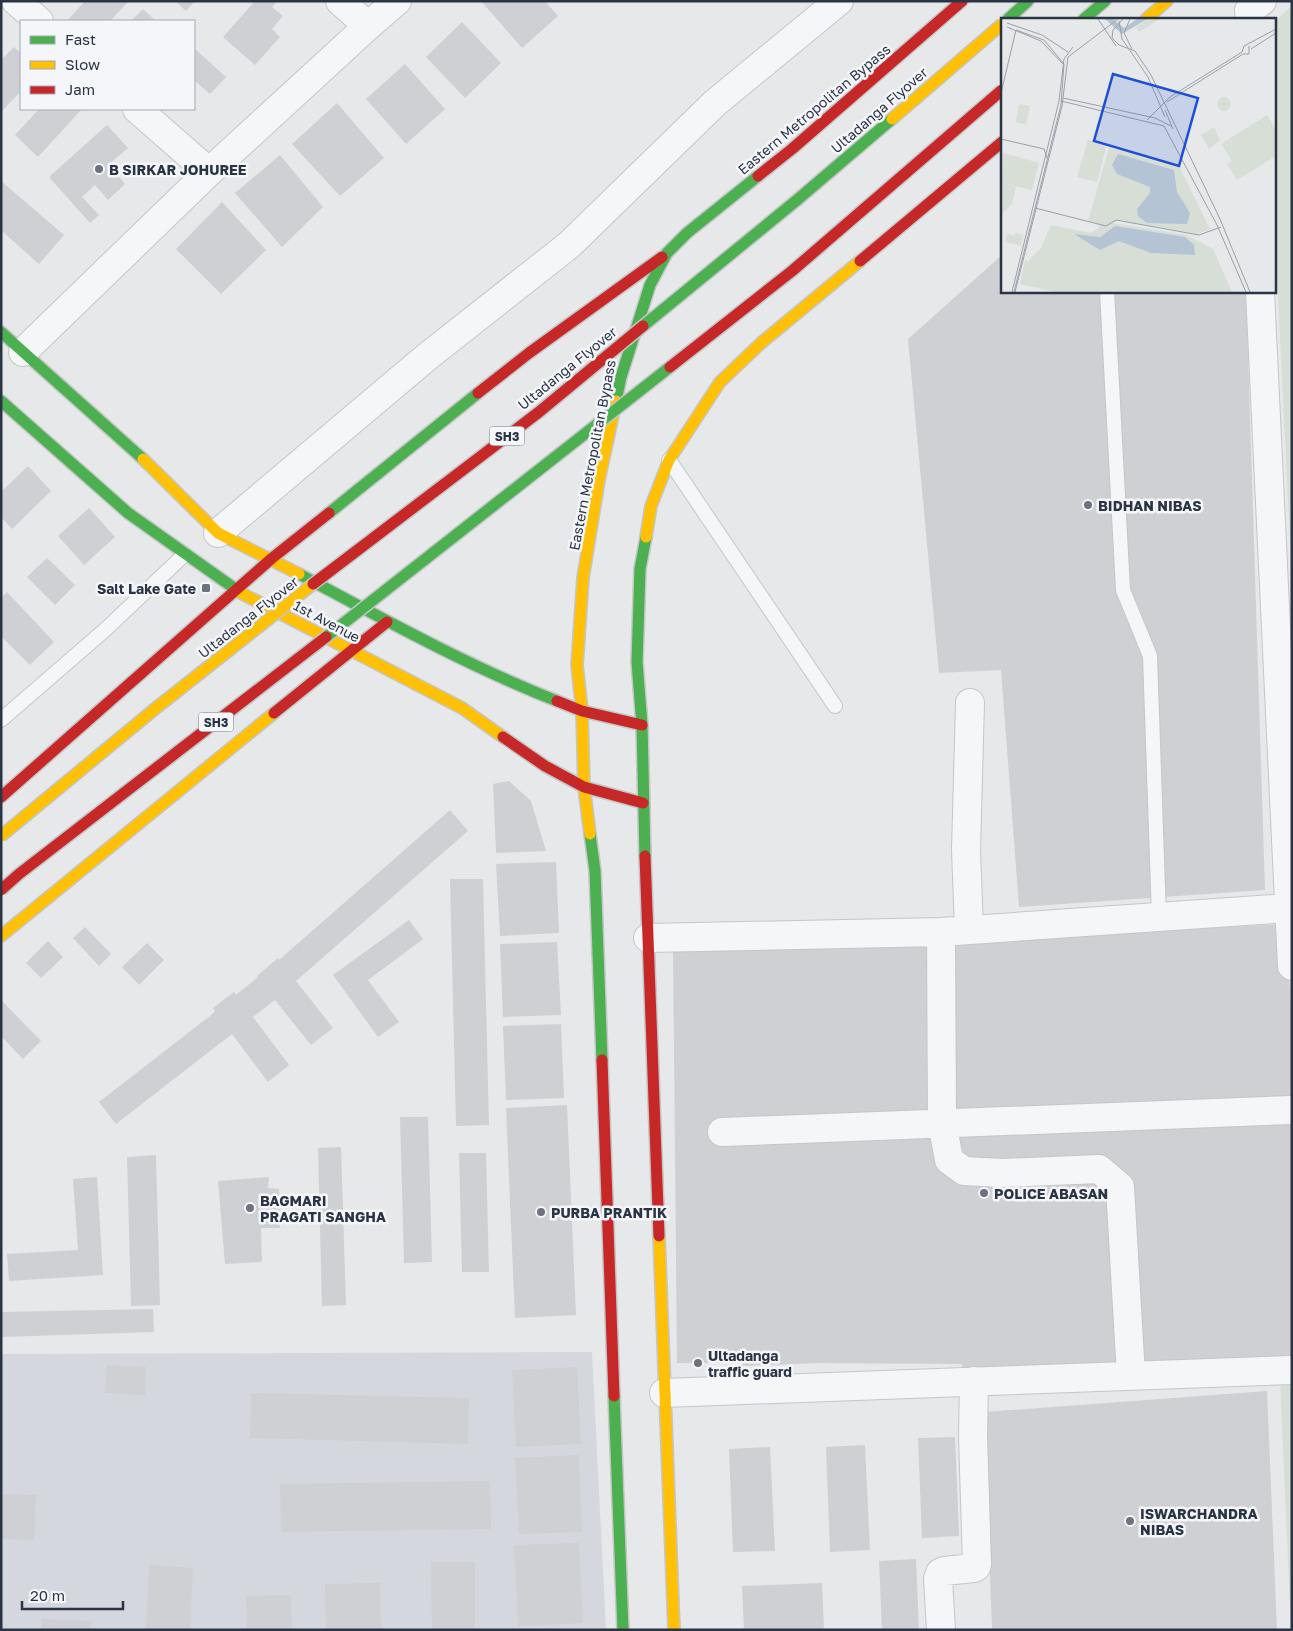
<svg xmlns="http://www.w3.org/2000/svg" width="1293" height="1631" viewBox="0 0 1293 1631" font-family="'Golos Text',sans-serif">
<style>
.built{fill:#d4d7dd}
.green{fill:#d6ded6}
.building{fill:#ced0d3}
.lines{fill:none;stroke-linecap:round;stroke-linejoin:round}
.lane-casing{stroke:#c4c6c8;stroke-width:16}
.street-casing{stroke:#c4c6c8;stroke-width:30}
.fast-casing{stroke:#c4c6c8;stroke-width:14}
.slow-casing{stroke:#c4c6c8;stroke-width:14}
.jam-casing{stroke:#c4c6c8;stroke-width:14}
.lane{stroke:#f5f6f7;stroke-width:14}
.street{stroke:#f5f6f7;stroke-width:28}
.fast{stroke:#4caf50;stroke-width:11}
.slow{stroke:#ffc107;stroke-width:11}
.jam{stroke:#c62828;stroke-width:11}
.fast-bridge-casing{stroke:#c2c5c8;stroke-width:14;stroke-linecap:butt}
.slow-bridge-casing{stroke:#c2c5c8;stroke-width:14;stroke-linecap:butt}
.jam-bridge-casing{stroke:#c2c5c8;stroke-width:14;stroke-linecap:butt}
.fast-bridge{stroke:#4caf50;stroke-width:11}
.slow-bridge{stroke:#ffc107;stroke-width:11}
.jam-bridge{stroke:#c62828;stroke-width:11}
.poi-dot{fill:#6c737f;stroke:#f4f6f9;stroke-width:2}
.labels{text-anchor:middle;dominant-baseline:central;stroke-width:5;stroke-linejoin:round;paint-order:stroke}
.shield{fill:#f4f6f9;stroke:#676e7b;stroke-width:1}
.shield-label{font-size:12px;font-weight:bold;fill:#2b3445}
.street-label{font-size:14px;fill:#2b3445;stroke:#f4f6f9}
.poi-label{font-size:14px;font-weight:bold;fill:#2b3445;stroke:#f4f6f9;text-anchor:start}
.inset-road{fill:none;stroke:#9ba0a8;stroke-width:1}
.view{fill:#1d4ed8;fill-opacity:0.15;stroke:#1d4ed8;stroke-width:2.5}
.inset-edge{fill:none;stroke:#2b3445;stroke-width:2.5}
</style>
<rect width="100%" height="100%" fill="#e6e8ea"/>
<!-- built -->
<path class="built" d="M 592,1352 L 606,1630 L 1,1630 L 1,1354 Z"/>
<!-- green -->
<path class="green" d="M 1292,6 L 1292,581 L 1274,216 L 1274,22 Z
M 1280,1379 L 1292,1379 L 1292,1630 L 1291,1630 Z"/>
<!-- building -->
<path class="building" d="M 85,1 L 129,1 L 110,21 L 67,21 Z
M 175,1 L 195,1 L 186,11 Z
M 255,1 L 277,1 L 272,7 L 283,16 L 272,29 L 280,37 L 255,65 L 223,37 Z
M 481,1 L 545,1 L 558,16 L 522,48 Z
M 143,9 L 156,21 L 131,21 Z
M 462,22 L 501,63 L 465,98 L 426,57 Z
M 14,47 L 21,53 L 21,91 L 1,112 L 1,60 Z
M 194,48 L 226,77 L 210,94 L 195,81 L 194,83 Z
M 405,64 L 445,109 L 406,144 L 366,99 Z
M 337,103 L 384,158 L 340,196 L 292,144 Z
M 39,109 L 82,109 L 38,157 L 15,135 Z
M 107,125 L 128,148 L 108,165 L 125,184 L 108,200 L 95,185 L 82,197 L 99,215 L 90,223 L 49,177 Z
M 280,155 L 323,207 L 282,247 L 235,193 Z
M 1,181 L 64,235 L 39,264 L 3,232 L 1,235 Z
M 222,202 L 266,250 L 221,294 L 176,249 Z
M 1002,255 L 1002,291 L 1246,291 L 1265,890 L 1019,907 L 1001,670 L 939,673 L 908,339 Z
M 28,466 L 51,491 L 12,529 L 1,517 L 1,492 Z
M 89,508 L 115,537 L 84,565 L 58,536 Z
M 47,558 L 75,585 L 55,605 L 27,577 Z
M 7,592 L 54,642 L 30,665 L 1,636 L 1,598 Z
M 509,781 L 531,801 L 546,851 L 496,853 L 493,784 Z
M 450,810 L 468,831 L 296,981 L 333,1028 L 311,1045 L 275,1000 L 253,1017 L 289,1065 L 268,1082 L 232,1034 L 116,1124 L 99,1102 L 215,1012 L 213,1008 L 234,992 L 236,995 L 258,977 L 257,976 L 278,958 L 279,960 Z
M 556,862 L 559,933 L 500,936 L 496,864 Z
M 450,879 L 483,879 L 489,1125 L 456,1126 Z
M 409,920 L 423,939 L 368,980 L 399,1022 L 378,1037 L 333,975 Z
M 1286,924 L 1292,1024 L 1292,1364 L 962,1373 L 962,1364 L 817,1363 L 742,1366 L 742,1363 L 677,1363 L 673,947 L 992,938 Z
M 85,927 L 111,954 L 99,966 L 73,938 Z
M 48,941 L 63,957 L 41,978 L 26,963 Z
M 557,942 L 561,1015 L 503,1017 L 500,944 Z
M 147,943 L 164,960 L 139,985 L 122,967 Z
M 1,1000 L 41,1041 L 23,1059 L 1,1036 Z
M 561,1024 L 564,1098 L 506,1100 L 503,1026 Z
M 567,1105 L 576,1315 L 515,1318 L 506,1108 Z
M 400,1117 L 428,1117 L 432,1262 L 404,1263 Z
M 341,1147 L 346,1305 L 322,1306 L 318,1148 Z
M 459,1153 L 486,1153 L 489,1272 L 462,1272 Z
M 156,1155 L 160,1305 L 131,1306 L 127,1157 Z
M 97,1177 L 103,1275 L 9,1281 L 7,1254 L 78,1250 L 73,1179 Z
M 269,1177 L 268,1188 L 279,1189 L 280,1228 L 261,1228 L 262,1262 L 225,1264 L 218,1181 Z
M 153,1309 L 154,1332 L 1,1337 L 1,1312 Z
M 107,1365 L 146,1367 L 145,1395 L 105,1393 Z
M 577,1367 L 581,1444 L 516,1447 L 512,1370 Z
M 1267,1391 L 1277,1630 L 992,1630 L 984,1412 Z
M 251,1393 L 469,1398 L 468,1444 L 250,1438 Z
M 955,1437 L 959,1536 L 922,1538 L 918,1438 Z
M 865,1445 L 870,1550 L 830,1552 L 826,1447 Z
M 770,1447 L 775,1551 L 733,1552 L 729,1449 Z
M 579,1455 L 582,1532 L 519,1534 L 515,1458 Z
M 490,1481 L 491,1529 L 281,1532 L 280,1484 Z
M 1,1494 L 36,1495 L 34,1540 L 1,1539 Z
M 579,1543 L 583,1623 L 518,1626 L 514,1545 Z
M 916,1559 L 919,1630 L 882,1630 L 879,1561 Z
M 431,1562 L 475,1562 L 475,1630 L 432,1630 Z
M 149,1565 L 193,1568 L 190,1630 L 146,1630 Z
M 380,1583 L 381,1630 L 326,1630 L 325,1584 Z
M 822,1583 L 824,1630 L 744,1630 L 742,1586 Z
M 291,1595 L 292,1630 L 247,1630 L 246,1596 Z
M 41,1619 L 92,1621 L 91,1630 L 41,1630 Z"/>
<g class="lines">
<!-- lane casing -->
<g class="lane-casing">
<path id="lane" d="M 1107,291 L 1123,590 L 1150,656 L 1159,917
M 669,460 L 835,706
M 1,720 L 106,629 L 184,555"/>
</g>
<!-- street casing -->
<g class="street-casing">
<path id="street" d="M 16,1 L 39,21
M 340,1 L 368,26
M 1250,19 L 1249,11 L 1262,1
M 137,109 L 209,172
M 1260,291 L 1292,966
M 23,352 L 209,172 L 368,26 L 397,1
M 218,533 L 428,356 L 569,245 L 715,103 L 839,1
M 969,930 L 966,850 L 970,703
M 941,932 L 942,1122 L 949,1160 L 964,1171 L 1002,1173 L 1099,1169 L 1120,1187 L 1131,1376
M 648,938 L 941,932 L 1288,908
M 722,1132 L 1292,1110
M 664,1393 L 1292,1370
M 941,1630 L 938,1579 L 940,1573 L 944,1571 L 974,1568 L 976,1567 L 977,1564 L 973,1436 L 974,1381"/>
</g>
<!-- fast casing -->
<g class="fast-casing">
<path id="fast" d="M 1008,19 L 1028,1
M 1084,19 L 1105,1
M 1,332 L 143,459
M 1,401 L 128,513 L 241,593
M 616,401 L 621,377 L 650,285 L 667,253 L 687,233 L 758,176
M 329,513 L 478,393
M 299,574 C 383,619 468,666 557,701
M 590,834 L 595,871 L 602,1060
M 645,856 L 642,725 L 637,662 L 640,569 L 646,537
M 614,1396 L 623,1630"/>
</g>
<!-- slow casing -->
<g class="slow-casing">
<path id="slow" d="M 1146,19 L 1167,1
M 143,459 L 218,533 L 299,574
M 646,537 L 651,506 L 669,460 L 720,382 L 761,343 L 860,261
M 241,593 L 462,708 L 503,737
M 590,834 L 584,787 L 582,711 L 577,665 L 583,578 L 599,480 L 616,401
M 1,936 L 274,713
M 659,1236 L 674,1630"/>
</g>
<!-- jam casing -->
<g class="jam-casing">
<path id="jam" d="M 758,176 L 792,149 L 962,1
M 860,261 L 1002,142
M 478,393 L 529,353 L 662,257
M 557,701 L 582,711 L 642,725
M 274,713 L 387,622
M 503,737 L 545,766 L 584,787 L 643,803
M 1,797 L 271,559 L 329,513
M 645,856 L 659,1236
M 602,1060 L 614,1396"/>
</g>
<!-- lane -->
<use href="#lane" class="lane"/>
<!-- street -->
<use href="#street" class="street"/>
<!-- fast -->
<use href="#fast" class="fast"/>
<!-- slow -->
<use href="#slow" class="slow"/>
<!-- jam -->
<use href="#jam" class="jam"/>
<!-- fast-bridge casing -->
<g class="fast-bridge-casing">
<path id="fast-bridge" d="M 643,326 L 797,200 L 892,119
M 326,637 L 670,367"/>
</g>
<!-- slow-bridge casing -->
<g class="slow-bridge-casing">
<path id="slow-bridge" d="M 892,119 L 1002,24
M 1,836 L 156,708 L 313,584"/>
</g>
<!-- jam-bridge casing -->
<g class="jam-bridge-casing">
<path id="jam-bridge" d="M 670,367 L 792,271 L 1002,90
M 313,584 L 539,412 L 643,326
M 1,890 L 19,874 L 326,637"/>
</g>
<!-- fast-bridge -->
<use href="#fast-bridge" class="fast-bridge"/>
<!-- slow-bridge -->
<use href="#slow-bridge" class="slow-bridge"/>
<!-- jam-bridge -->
<use href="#jam-bridge" class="jam-bridge"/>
</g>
<!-- markers -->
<g class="poi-dot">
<circle cx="99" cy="169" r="5"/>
<circle cx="1088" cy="505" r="5"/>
<rect x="201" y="583" width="10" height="10" rx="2.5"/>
<circle cx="984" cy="1193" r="5"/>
<circle cx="250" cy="1208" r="5"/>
<circle cx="541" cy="1212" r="5"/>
<circle cx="698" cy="1363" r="5"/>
<circle cx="1130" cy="1521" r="5"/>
</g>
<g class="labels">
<!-- shield labels -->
<g class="shield">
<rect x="489.5" y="426.5" width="35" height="19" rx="4"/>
<rect x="198.5" y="712.5" width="35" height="19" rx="4"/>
</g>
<g class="shield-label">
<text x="507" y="436">SH3</text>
<text x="216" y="722">SH3</text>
</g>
<!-- street labels -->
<g class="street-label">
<text transform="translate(814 109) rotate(-40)">Eastern Metropolitan Bypass</text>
<text transform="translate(879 110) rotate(-41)">Ultadanga Flyover</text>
<text transform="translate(567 368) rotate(-39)">Ultadanga Flyover</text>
<text transform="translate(592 455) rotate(-79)">Eastern Metropolitan Bypass</text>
<text transform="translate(248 617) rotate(-38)">Ultadanga Flyover</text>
<text transform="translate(327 621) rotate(28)">1st Avenue</text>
</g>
<!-- poi labels -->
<g class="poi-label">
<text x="109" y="169">B SIRKAR JOHUREE</text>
<text x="1098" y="505">BIDHAN NIBAS</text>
<text x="196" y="588" text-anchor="end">Salt Lake Gate</text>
<text x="994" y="1193">POLICE ABASAN</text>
<text x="260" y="1200">BAGMARI<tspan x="260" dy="16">PRAGATI SANGHA</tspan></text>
<text x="551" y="1212">PURBA PRANTIK</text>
<text x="708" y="1355">Ultadanga<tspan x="708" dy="16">traffic guard</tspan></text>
<text x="1140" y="1513">ISWARCHANDRA<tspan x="1140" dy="16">NIBAS</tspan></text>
</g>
</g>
<!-- overview -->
<g transform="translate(1001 18)">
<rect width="275" height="275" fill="#e6e8ea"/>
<path d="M 147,1 L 159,1 L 138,14 L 135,9 ZM216 86a7 7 0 1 1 14 0a7 7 0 1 1-14 0ZM 18,86 L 29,88 L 25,107 L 15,104 ZM 266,97 L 275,112 L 275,138 L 236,162 L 226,146 L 231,143 L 220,126 ZM 213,109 L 219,122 L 208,131 L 200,117 ZM 87,122 L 106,126 L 96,164 L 76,159 ZM 108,130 L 177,146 L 209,211 L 197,216 L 117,202 L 112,205 L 185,217 L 212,231 L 231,274 L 54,274 L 19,266 L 24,242 L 27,243 L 40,230 L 50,207 L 90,215 L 98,210 L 98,207 L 87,203 ZM 2,135 L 38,145 L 31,172 L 6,166 L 15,169 L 11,186 L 0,197 ZM 14,215 L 22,217 L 20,228 L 4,224 L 6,216 L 14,218 Z" fill="#d6ded6"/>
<path d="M 104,1 L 112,1 L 123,10 L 136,1 L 146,1 L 121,16 ZM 117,136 L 173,152 L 176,174 L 189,195 L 186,206 L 146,205 L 137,198 L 136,191 L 149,175 L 149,169 L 116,156 L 111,147 ZM 114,208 L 184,219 L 193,227 L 194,237 L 150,235 L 118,223 L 99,232 L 73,216 L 99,219 Z" fill="#b4c4d5"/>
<path class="inset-road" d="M 97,1 L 115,28M 122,1 L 112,12 L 111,20 L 118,27 L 134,33 L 150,57 L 219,201 L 249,274M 129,1 L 123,15 L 131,31M 118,3 L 121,21 L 147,59 L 164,99M 6,5 L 41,17 L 67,34M 6,9 L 40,23 L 62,46M 250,31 L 275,15M 0,75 L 15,12 L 43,22 L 63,46 L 60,87 L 13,274M 62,80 L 154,100 L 170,108M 60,83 L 163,108 L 216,207 L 245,274M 166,84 L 242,36 L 248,36 L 248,28M 164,92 L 172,111M 146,102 L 169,79 L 241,34 L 243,28 L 275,11M 0,121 L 43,131 L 46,140M 34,190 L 105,208 L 115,202 L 198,217 L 220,209M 11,274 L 58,83 L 63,41 L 72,29M 14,274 L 61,88 L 67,39 L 117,1"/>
<path class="view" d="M 112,56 L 197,80 L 178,148 L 93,123 Z"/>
<rect width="275" height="275" class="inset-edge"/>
</g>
<!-- border -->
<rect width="1293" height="1631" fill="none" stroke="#2b3445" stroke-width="5"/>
<!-- legend -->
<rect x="20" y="20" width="175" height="90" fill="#f4f6f9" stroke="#a4a8b1"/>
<rect x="30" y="36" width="25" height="8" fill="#4caf50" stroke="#a4a8b1"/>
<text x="65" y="45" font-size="15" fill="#2b3445">Fast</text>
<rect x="30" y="61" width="25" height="8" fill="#ffc107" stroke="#a4a8b1"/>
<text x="65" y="70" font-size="15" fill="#2b3445">Slow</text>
<rect x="30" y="86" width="25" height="8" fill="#c62828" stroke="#a4a8b1"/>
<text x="65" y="95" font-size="15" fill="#2b3445">Jam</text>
<!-- scale -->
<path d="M22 1601v8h101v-8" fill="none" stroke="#2b3445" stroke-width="2.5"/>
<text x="30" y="1601" font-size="15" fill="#2b3445" stroke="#f4f6f9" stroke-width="4" paint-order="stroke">20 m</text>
</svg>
